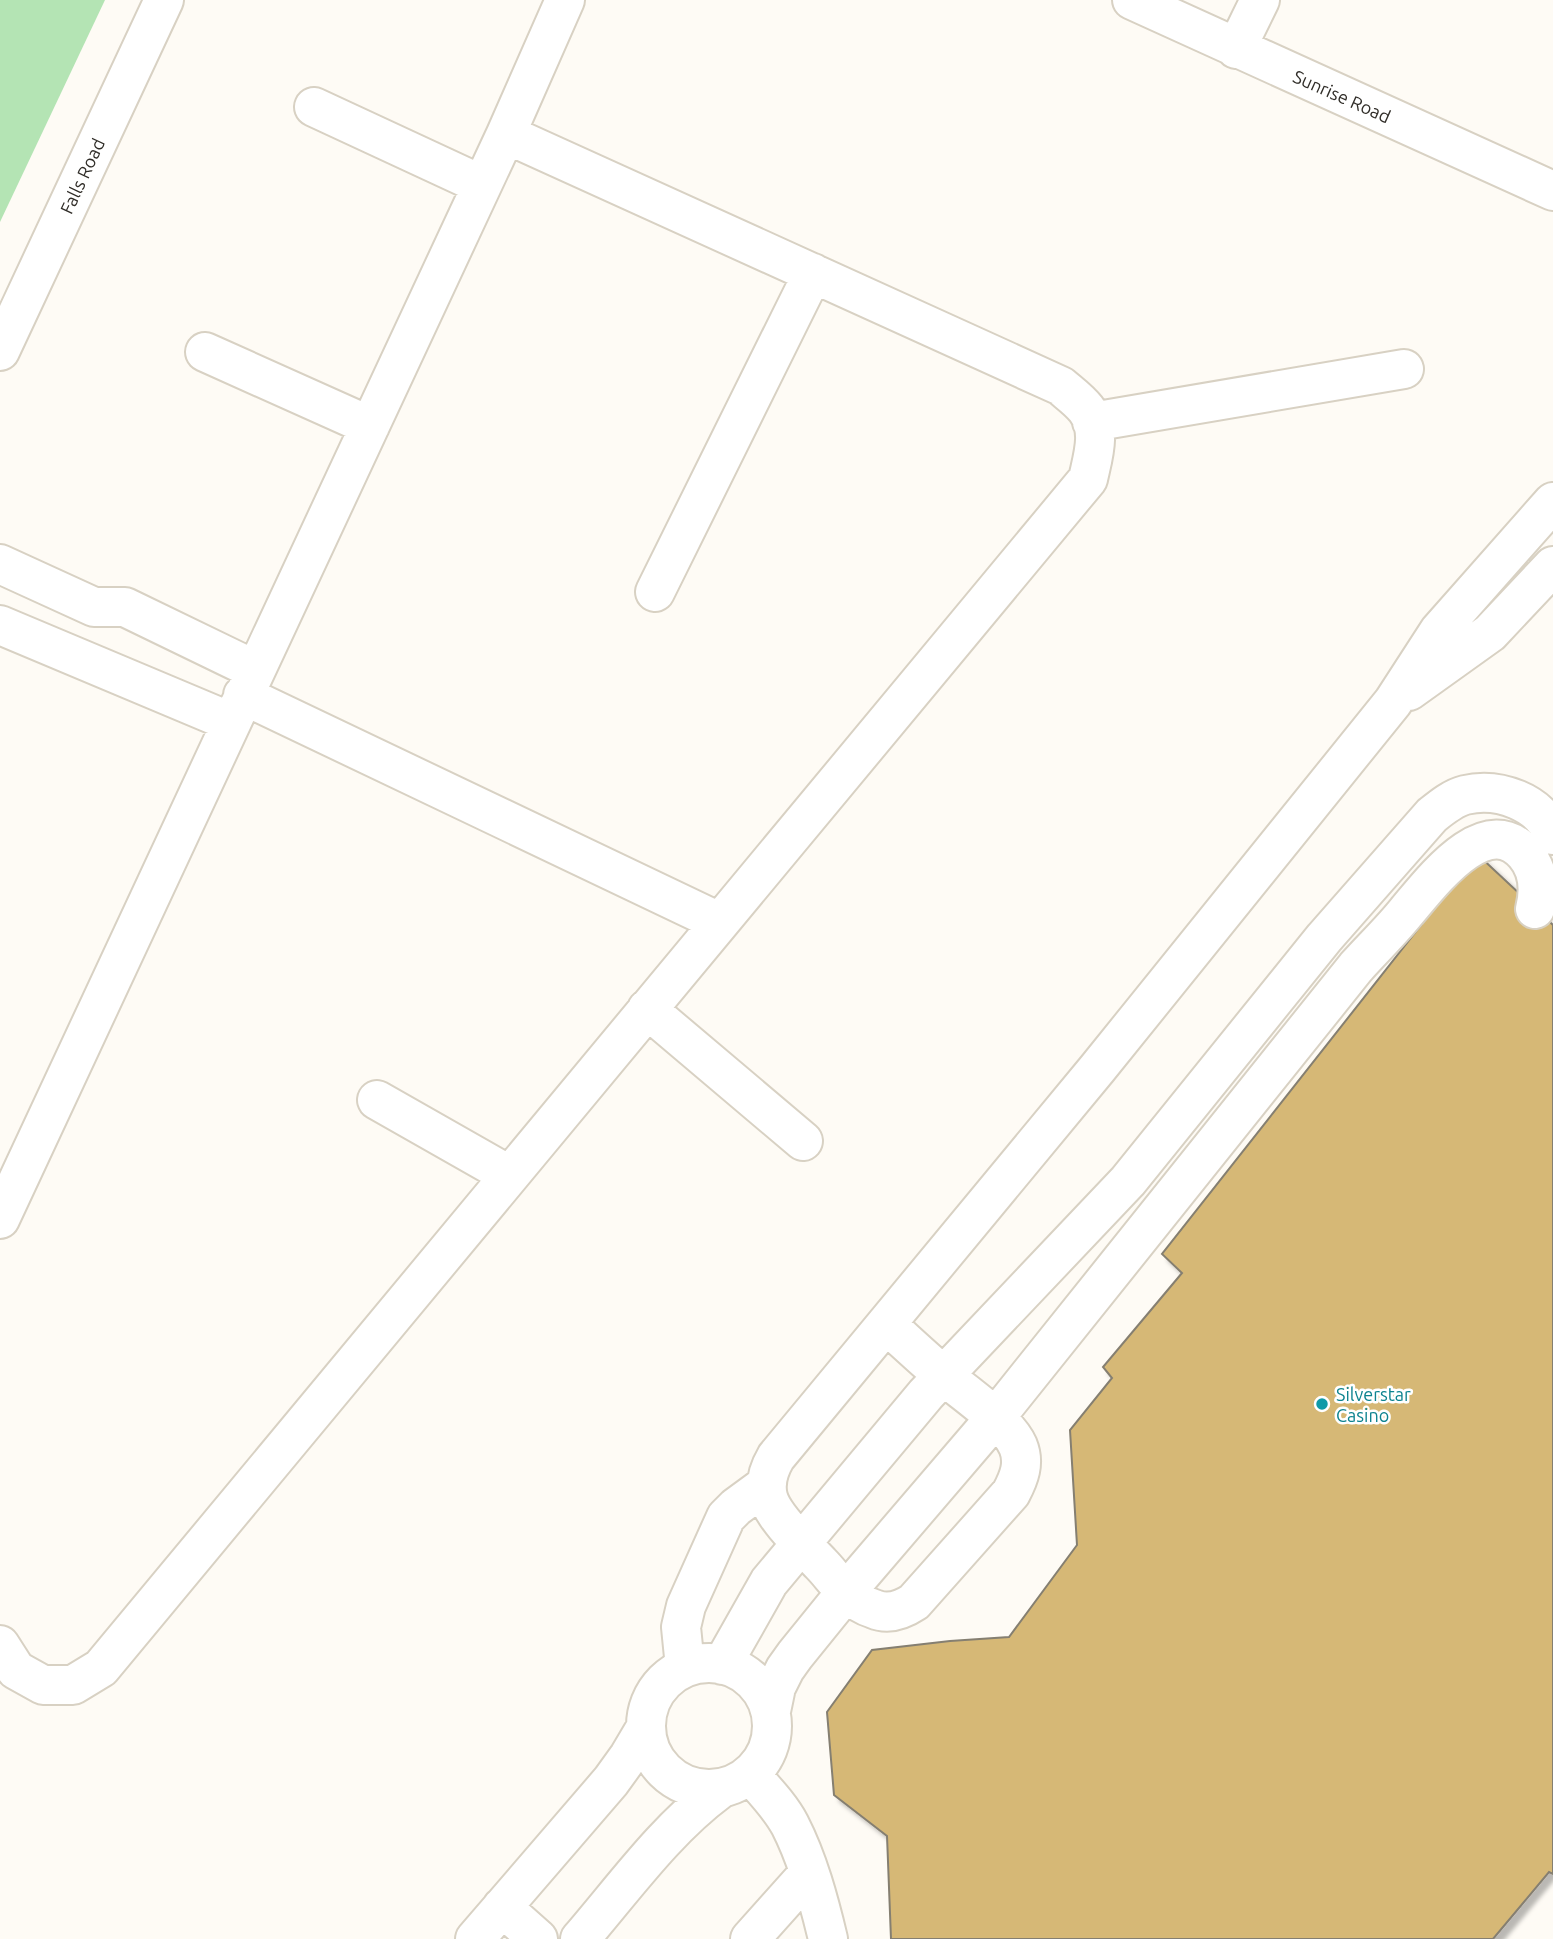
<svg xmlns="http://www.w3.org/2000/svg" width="1553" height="1939" viewBox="0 0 1553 1939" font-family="Ubuntu,sans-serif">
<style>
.green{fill:#b4e4b4}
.building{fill:#d6b876;stroke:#857f71;stroke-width:2;filter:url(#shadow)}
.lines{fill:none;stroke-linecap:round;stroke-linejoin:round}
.minor-casing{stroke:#d8d1c3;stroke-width:42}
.minor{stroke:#fff;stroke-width:38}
.culture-dot{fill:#0f9aa8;stroke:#fff;stroke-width:2.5}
.labels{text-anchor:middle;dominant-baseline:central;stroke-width:5;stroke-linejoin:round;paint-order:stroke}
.street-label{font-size:18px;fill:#302d28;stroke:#fff}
.culture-label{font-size:18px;fill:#0d838f;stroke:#fff;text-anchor:start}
</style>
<defs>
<filter id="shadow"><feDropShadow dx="6" dy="6" stdDeviation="2" flood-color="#0004"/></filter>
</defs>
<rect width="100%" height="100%" fill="#fefbf5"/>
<!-- green -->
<path class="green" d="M 0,0 L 105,0 L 0,222 Z"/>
<!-- building -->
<path class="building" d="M 1477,854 L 1553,925 L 1553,1874 L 1549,1872 L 1493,1939 L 891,1939 L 887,1836 L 834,1795 L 827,1712 L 872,1650 L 950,1641 L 1009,1637 L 1077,1545 L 1070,1430 L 1112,1378 L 1103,1367 L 1182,1273 L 1162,1254 Z"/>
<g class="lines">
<!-- minor casing -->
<g class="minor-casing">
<path id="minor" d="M 1132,0 L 1553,191
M 1236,49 L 1260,0
M 314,107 L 482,185
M 0,351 L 164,0
M 205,352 L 370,426
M 1092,422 L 1404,369
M 0,564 L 94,607 L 125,607 L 255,670
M 655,592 L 813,273
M 0,625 L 231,722
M 1409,691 L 1490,633 L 1553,566
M 243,695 L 719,922
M 647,1009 L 803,1141
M 377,1100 L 509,1175
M 0,1219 L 506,134 L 565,0
M 886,1324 C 905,1341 924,1359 943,1375 C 964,1393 1007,1421 1018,1446 C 1025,1463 1019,1478 1011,1493 L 914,1602 C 902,1610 888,1615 874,1609 C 864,1606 854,1599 847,1592 C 837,1584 830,1573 821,1564 C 806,1548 773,1517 768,1497 C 764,1482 769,1469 776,1457 L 1097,1069 L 1393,702 L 1439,631 L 1553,502
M 0,1645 L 16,1670 L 43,1685 L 73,1685 L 101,1668 L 1088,479 C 1093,456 1102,430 1086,409 C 1079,400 1069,393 1061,386 L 506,134
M646 1726a63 63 0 1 1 126 0a63 63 0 1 1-126 0Z
M 722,1665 L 769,1582 L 926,1394 L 1128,1181 L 1324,938 L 1432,815 C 1442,807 1453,798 1465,795 C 1498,787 1541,802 1553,835
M 685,1667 L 681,1627 L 686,1606 L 726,1517 L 736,1507 L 766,1485
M 771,1711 L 776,1687 L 785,1669 L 795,1655 L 846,1592 L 995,1418 L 1356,967 C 1373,948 1391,931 1407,911 C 1431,883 1486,808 1525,854 C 1539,870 1540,889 1535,909
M 750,1774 C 764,1790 780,1806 790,1825 C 808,1860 819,1901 828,1939
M 502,1907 L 538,1939
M 475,1939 L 611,1781 L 629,1756 L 645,1729
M 580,1939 C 624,1888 665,1830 719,1790
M 750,1939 L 809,1873"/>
</g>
<!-- minor -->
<use href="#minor" class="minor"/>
</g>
<!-- markers -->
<circle class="culture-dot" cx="1322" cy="1404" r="7"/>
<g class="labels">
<!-- street labels -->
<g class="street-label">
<text transform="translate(1342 96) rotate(24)">Sunrise Road</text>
<text transform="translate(82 176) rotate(-65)">Falls Road</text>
</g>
<!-- culture labels -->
<g class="culture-label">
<text x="1336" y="1394">Silverstar<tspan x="1336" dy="21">Casino</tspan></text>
</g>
</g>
</svg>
